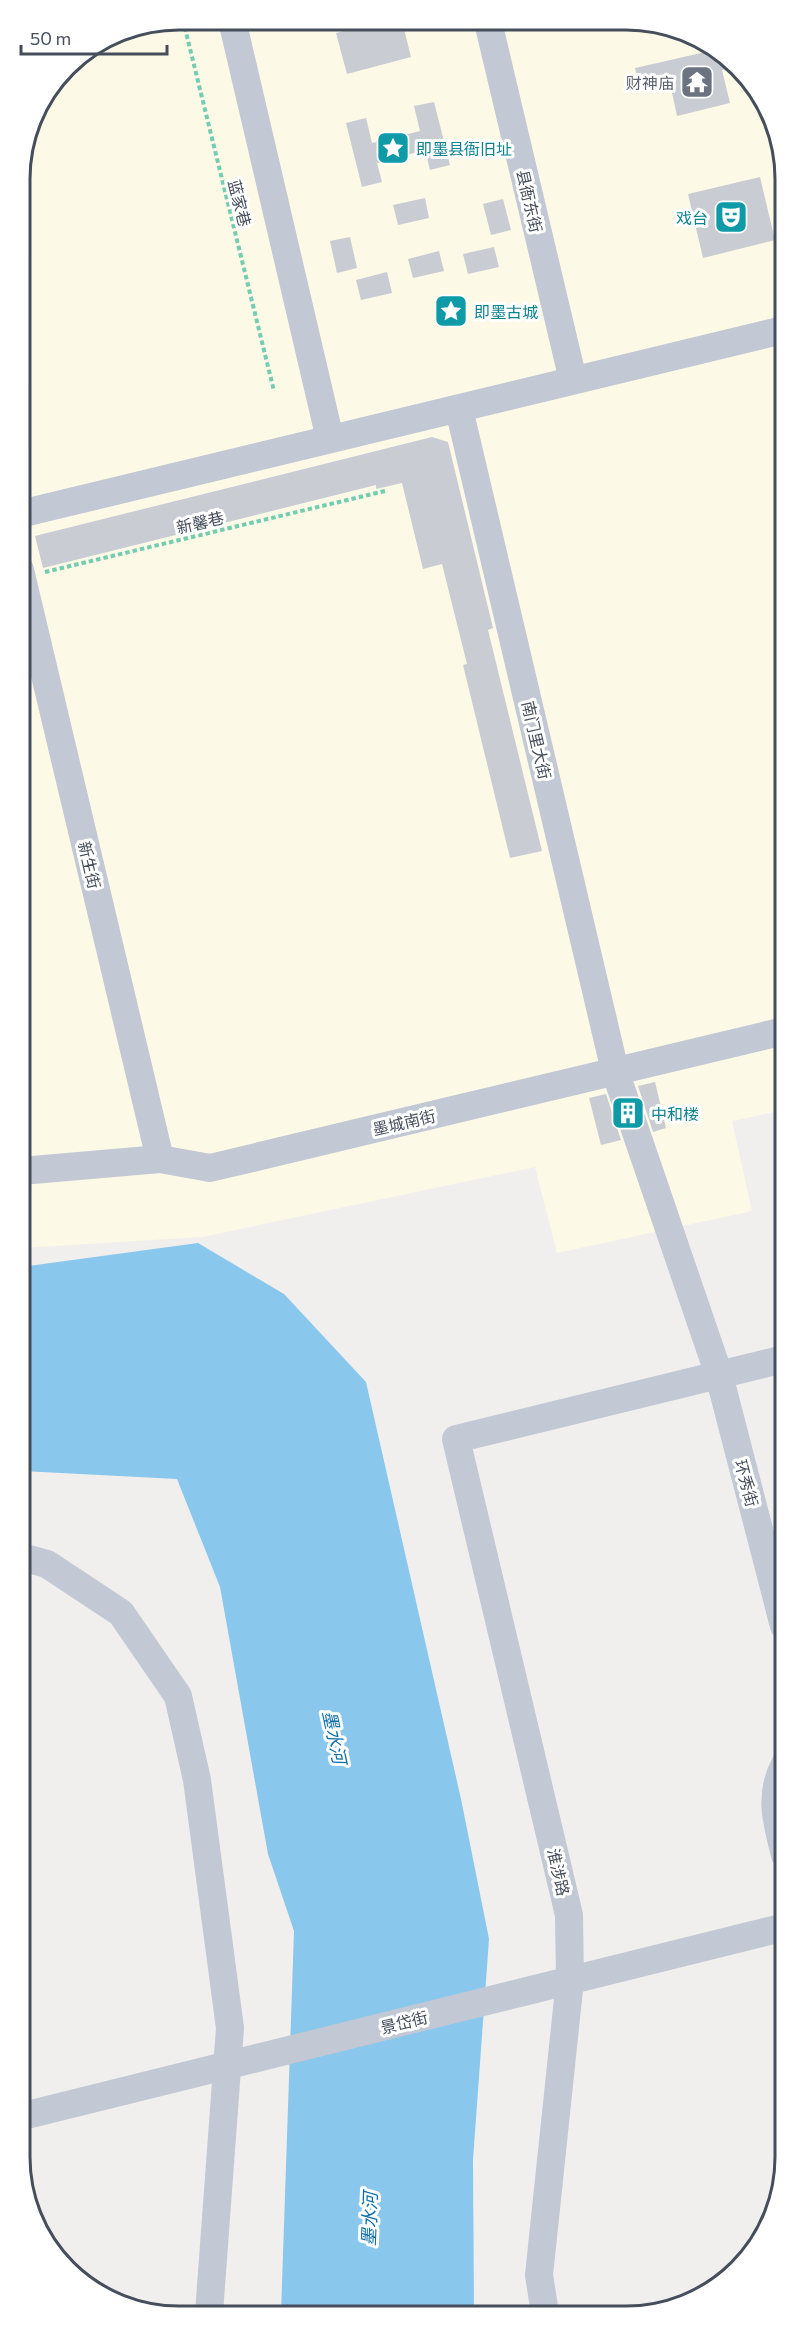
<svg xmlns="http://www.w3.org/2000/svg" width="805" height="2336" viewBox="0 0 805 2336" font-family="Commissioner,'Noto Sans SC',sans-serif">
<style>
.commercial{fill:#fcf9e7}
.water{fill:#89c7ec}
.building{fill:#caccd4}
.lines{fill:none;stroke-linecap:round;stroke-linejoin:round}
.path{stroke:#74cdb1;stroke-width:4;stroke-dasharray:4.5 3;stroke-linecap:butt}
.minor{stroke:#c2c8d4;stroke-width:28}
.labels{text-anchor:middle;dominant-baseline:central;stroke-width:6;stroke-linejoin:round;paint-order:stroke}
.worship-label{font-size:16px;fill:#5b616d;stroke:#fff;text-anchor:end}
.culture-label{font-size:16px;fill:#0d838f;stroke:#fff;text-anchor:start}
.street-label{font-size:16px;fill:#464e5c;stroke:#fff}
.water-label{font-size:18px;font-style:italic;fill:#0b6eaa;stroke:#fff}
.rim{fill:none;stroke:#464e5c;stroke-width:3}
</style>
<rect width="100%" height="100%" fill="#f1efee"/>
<!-- commercial -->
<path class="commercial" d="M 179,20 L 657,23 L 739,66 L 782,148 L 784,1110 L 732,1121 L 752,1211 L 557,1253 L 535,1167 L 202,1237 L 21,1248 L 20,168 L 36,108 L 74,59 L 118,32 Z"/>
<!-- water -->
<path class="water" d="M 198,1243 L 284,1294 L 366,1382 L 461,1799 L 489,1939 L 473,2160 L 474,2313 L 281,2313 L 294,1931 L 268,1854 L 220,1587 L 177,1479 L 22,1471 L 21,1267 Z"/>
<!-- building -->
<path class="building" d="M 382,21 L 402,21 L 411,57 L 347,74 L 336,33 Z
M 710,51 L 738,66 L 722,70 L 730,103 L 677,116 L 670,83 L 640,89 L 635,68 Z
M 434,102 L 450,165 L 430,170 L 425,150 L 377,163 L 382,182 L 362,187 L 346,123 L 366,118 L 372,143 L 420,131 L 414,106 Z
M 760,177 L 775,240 L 703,258 L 688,194 Z
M 425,198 L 429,218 L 398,225 L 393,205 Z
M 503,199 L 511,230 L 491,235 L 483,204 Z
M 350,237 L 357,268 L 337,273 L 330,241 Z
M 494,247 L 499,267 L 468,274 L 463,254 Z
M 439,251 L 444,271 L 413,278 L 408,259 Z
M 387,272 L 392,293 L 361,300 L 356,280 Z
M 432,437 L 448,442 L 493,628 L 488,630 L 542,851 L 510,858 L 463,665 L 467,664 L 442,564 L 423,569 L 402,483 L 376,489 L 376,485 L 43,568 L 35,536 Z
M 655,1082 L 666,1128 L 653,1132 L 638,1086 Z
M 606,1094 L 621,1140 L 601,1145 L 589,1098 Z"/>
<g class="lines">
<!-- path -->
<path class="path" d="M 183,20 L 274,391
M 45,572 L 385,491
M 775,891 L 783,888"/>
<!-- minor -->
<path class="minor" d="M 232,20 L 330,439
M 488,22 L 573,380
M 459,409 L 615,1071 L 719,1375 L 784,1626
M 20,514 L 783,330
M 20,570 L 160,1159
M 21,1171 L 160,1159 L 210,1168 L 784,1031
M 22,1557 L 47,1564 L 121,1613 L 178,1696 L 197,1780 L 230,2028 L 209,2313
M 785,1764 C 768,1796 777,1823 785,1855
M 23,2116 L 785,1927
M 545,2313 L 539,2275 L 570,1980 L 569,1915 L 456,1439 L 784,1359"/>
</g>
<!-- icons -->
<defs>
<g id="temple-square" transform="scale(1.725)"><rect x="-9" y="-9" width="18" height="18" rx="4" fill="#6b7280" stroke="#fff"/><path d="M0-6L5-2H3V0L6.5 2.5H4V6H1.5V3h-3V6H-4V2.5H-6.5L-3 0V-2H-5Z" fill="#fff"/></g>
<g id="sight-square" transform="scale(1.725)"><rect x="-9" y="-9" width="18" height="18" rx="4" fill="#0f9aa8" stroke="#fff"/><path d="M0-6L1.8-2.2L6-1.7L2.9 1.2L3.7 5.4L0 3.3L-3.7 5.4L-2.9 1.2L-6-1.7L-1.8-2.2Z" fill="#fff"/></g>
<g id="theatre-square" transform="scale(1.725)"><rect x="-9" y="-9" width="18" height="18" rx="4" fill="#0f9aa8" stroke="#fff"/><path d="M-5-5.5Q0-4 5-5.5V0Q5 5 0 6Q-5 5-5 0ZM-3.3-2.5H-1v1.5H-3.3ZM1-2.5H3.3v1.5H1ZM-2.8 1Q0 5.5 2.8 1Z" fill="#fff"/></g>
<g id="building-square" transform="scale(1.725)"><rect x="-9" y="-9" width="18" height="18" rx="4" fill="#0f9aa8" stroke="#fff"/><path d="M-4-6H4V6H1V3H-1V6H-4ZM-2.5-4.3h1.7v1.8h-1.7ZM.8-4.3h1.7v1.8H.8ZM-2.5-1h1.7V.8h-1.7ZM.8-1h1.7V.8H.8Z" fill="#fff"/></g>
</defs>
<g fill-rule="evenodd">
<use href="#temple-square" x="697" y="82"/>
<use href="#sight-square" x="393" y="148"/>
<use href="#theatre-square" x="731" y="217"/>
<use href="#sight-square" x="451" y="311"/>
<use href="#building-square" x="628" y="1113"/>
</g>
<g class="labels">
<!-- worship labels -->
<g class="worship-label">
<text x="674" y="82">财神庙</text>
</g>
<!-- culture labels -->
<g class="culture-label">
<text x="416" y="148">即墨县衙旧址</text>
<text x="708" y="217" text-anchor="end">戏台</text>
<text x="474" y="311">即墨古城</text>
<text x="651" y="1113">中和楼</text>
</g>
<!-- street labels -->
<g class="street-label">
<text transform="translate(530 201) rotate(77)">县衙东街</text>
<text transform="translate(240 203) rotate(76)">蓝家巷</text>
<text transform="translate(200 522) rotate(-13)">新馨巷</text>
<text transform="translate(537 740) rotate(77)">南门里大街</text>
<text transform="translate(90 865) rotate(77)">新生街</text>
<text transform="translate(404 1122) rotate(-13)">墨城南街</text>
<text transform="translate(747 1483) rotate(75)">环秀街</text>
<text transform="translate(559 1872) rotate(77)">淮涉路</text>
<text transform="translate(404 2022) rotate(-14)">景岱街</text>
</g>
<!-- water labels -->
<g class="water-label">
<text transform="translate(335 1737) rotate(78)">墨水河</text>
<text transform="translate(369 2219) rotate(-88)">墨水河</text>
</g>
</g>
<!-- crop -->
<path d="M0 0H805V2336H0ZM179 30H626A149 149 0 0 1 775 179V2157A149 149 0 0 1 626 2306H179A149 149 0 0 1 30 2157V179A149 149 0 0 1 179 30Z" fill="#fff" fill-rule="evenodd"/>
<path class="rim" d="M179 30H626A149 149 0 0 1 775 179V2157A149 149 0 0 1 626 2306H179A149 149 0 0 1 30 2157V179A149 149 0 0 1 179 30Z"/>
<!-- scale -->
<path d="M21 45v9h146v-9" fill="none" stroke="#464e5c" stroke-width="3"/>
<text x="30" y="45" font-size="18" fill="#464e5c" stroke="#ffffff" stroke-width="4.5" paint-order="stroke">50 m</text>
</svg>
